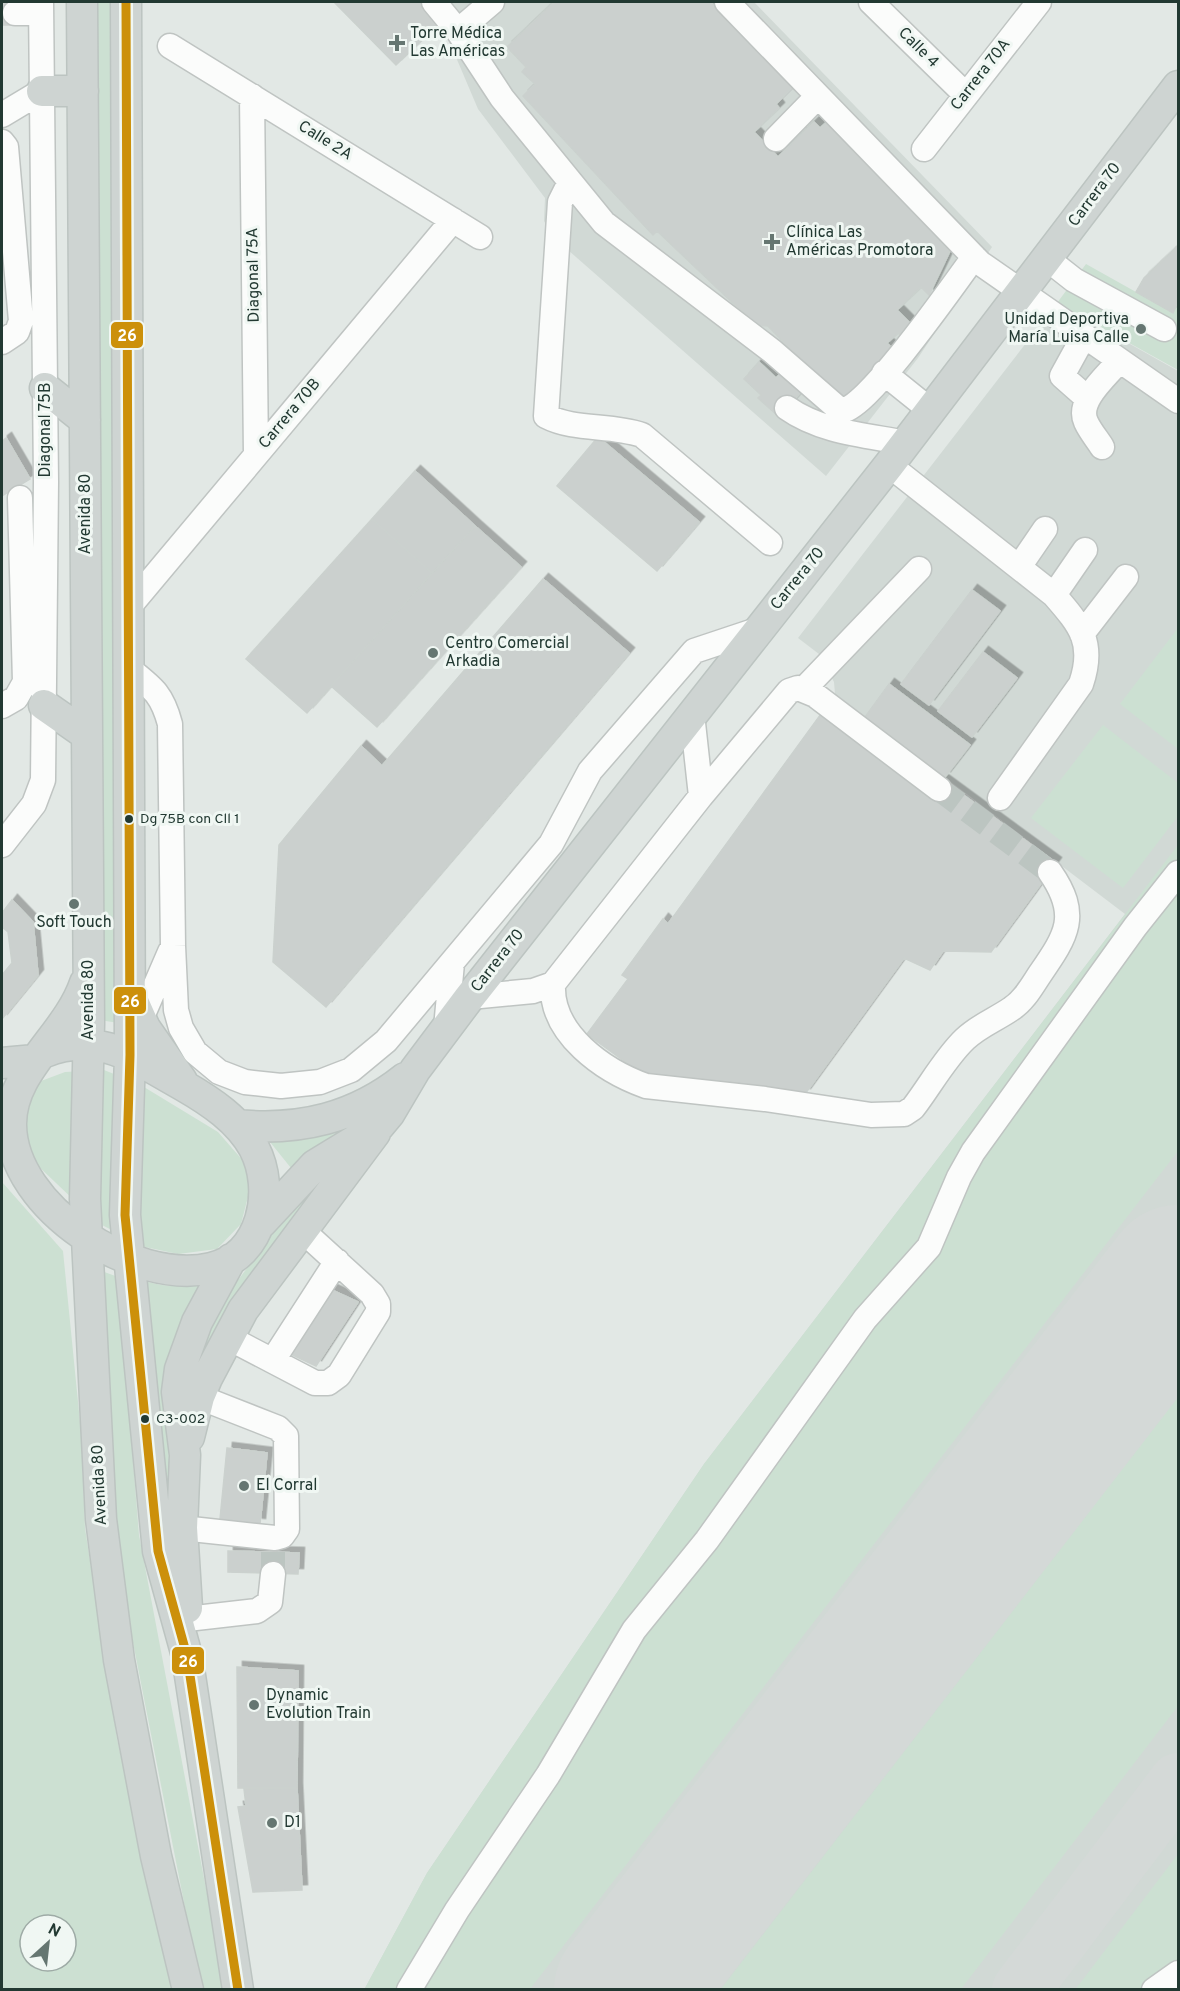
<svg xmlns="http://www.w3.org/2000/svg" width="1180" height="1991" viewBox="0 0 1180 1991" font-family="Overpass,sans-serif">
<style>
.built{fill:#d1d9d5}
.green{fill:#cce0d2;fill-rule:evenodd}
.lines{fill:none;stroke-linecap:round;stroke-linejoin:round}
.taxiway{stroke:#d4d9d7;stroke-width:58}
.runway{stroke:#d4d9d7;stroke-width:146}
.building{fill:#cbd0ce;stroke:#cbd1ce;stroke-width:1.5;filter:url(#shadow)}
.minor-tunnel{stroke:#bcc5c1;stroke-width:24;stroke-dasharray:24 12;stroke-linecap:butt}
.minor-casing{stroke:#bfc4c2;stroke-width:27}
.major-casing{stroke:#bcc4c1;stroke-width:33}
.minor{stroke:#fbfcfb;stroke-width:24}
.major{stroke:#ced4d2;stroke-width:30}
.bus-1-casing{stroke:#f0f7f3;stroke-width:14}
.bus-1{stroke:#cc900a;stroke-width:9}
.poi-dot{fill:#657671;stroke:#f0f7f3;stroke-width:2}
.bus-dot{fill:#223932;stroke:#f0f7f3;stroke-width:2}
.labels{text-anchor:middle;dominant-baseline:central;stroke-width:6;stroke-linejoin:round;paint-order:stroke}
.bus-label{font-size:14px;fill:#223932;stroke:#f0f7f3;text-anchor:start}
.poi-label{font-size:16px;fill:#223932;stroke:#f0f7f3;text-anchor:start}
.street-label{font-size:16px;fill:#223932;stroke:#f0f7f3}
.line-badge{stroke:#f0f7f3;stroke-width:2}
.badge-label{font-size:16px;text-anchor:middle;font-weight:bold;fill:#fff}
</style>
<defs>
<filter id="shadow"><feDropShadow dx="5.5" dy="-5.5" stdDeviation="0" flood-color="#0004"/></filter>
</defs>
<rect width="100%" height="100%" fill="#e2e8e5"/>
<!-- built -->
<path class="built" d="M 334,2 L 754,2 L 992,247 L 918,358 L 826,476 L 552,236 L 544,221 L 545,198 L 478,109 L 441,22 L 396,65 Z
M 1057,303 L 1178,371 L 1178,1989 L 364,1990 L 427,1873 L 704,1464 L 1125,914 L 835,694 L 834,682 L 819,654 L 798,638 Z"/>
<!-- green -->
<path class="green" d="M 92,2 L 115,2 L 119,1023 L 99,1020 Z
M 1178,246 L 1178,370 L 1057,303 L 1086,264 L 1136,292 L 1144,278 Z
M 1178,628 L 1178,749 L 1120,704 Z
M 1103,725 L 1178,783 L 1178,816 L 1123,888 L 1031,818 Z
M 1178,845 L 1178,1151 L 530,1989 L 413,1989 L 453,1923 L 530,1810 L 635,1636 L 699,1556 L 694,1551 L 636,1618 L 535,1788 L 477,1869 L 405,1989 L 364,1990 L 427,1873 L 704,1464 Z
M 104,1070 L 139,1084 L 218,1132 L 245,1163 L 250,1189 L 241,1224 L 217,1249 L 178,1254 L 145,1247 L 98,1223 L 35,1163 L 24,1137 L 27,1103 L 41,1081 L 65,1072 Z
M 359,1115 L 291,1168 L 270,1142 L 291,1139 Z
M 332,1167 L 187,1394 L 215,1311 L 271,1236 L 322,1175 Z
M 2,1182 L 63,1251 L 81,1432 L 85,1528 L 117,1739 L 172,1989 L 2,1989 ZM 30,1925 L 66,1925 L 66,1961 L 30,1961 Z
M 99,1270 L 118,1277 L 139,1535 L 225,1989 L 201,1989 L 118,1566 Z
M 142,1280 C 165,1288 182,1287 207,1283 L 183,1318 L 172,1344 L 164,1376 L 171,1498 L 169,1563 Z
M 1178,1397 L 1178,1706 L 961,1989 L 721,1989 Z
M 1178,1854 L 1178,1969 L 1149,1989 L 1075,1990 Z"/>
<g class="lines">
<!-- taxiway -->
<path class="taxiway" d="M 1021,1990 L 1178,1782"/>
<!-- runway -->
<path class="runway" d="M 627,1990 L 1178,1278"/>
</g>
<!-- building -->
<path class="building" d="M 2,2 L 15,2 L 15,25 L 2,25 Z
M 334,2 L 421,2 L 441,22 L 396,65 Z
M 554,2 L 711,2 L 759,54 L 762,51 L 791,81 L 788,84 L 792,88 L 776,104 L 779,108 L 754,132 L 778,157 L 814,122 L 820,128 L 828,121 L 950,251 L 929,295 L 921,287 L 897,310 L 912,325 L 902,337 L 898,333 L 887,343 L 896,352 L 844,406 L 768,326 L 756,325 L 657,231 L 653,235 L 523,96 L 535,84 L 522,72 L 526,67 L 507,47 Z
M 1178,246 L 1178,302 L 1173,313 L 1136,292 L 1144,278 Z
M 759,362 L 776,378 L 781,373 L 802,391 L 779,417 L 758,398 L 761,395 L 744,379 Z
M 598,437 L 699,522 L 657,571 L 557,486 Z
M 6,438 L 30,479 L 2,496 L 2,441 Z
M 415,471 L 475,526 L 432,573 L 372,519 Z
M 372,519 L 432,573 L 307,713 L 246,659 Z
M 475,526 L 521,567 L 377,727 L 331,686 Z
M 543,579 L 629,653 L 326,1007 L 273,962 L 279,845 L 361,746 L 382,766 Z
M 972,590 L 1000,611 L 929,705 L 901,684 Z
M 983,652 L 1017,678 L 972,737 L 938,711 Z
M 889,684 L 970,745 L 945,777 L 865,717 Z
M 821,714 L 944,781 L 1056,863 L 991,952 L 943,951 L 930,970 L 904,958 L 805,1094 L 646,1077 L 587,1034 L 628,979 L 622,975 L 663,919 L 668,924 Z
M 12,900 L 33,922 L 38,975 L 2,1019 L 2,975 L 12,963 L 8,932 L 2,927 L 2,913 Z
M 325,1287 L 358,1302 L 316,1366 L 284,1351 Z
M 227,1448 L 267,1453 L 260,1524 L 220,1519 Z
M 228,1551 L 299,1553 L 298,1574 L 228,1572 Z
M 237,1667 L 298,1671 L 297,1788 L 238,1788 Z
M 297,1788 L 302,1890 L 253,1892 L 238,1807 L 246,1806 L 244,1789 Z"/>
<g class="lines">
<!-- minor-tunnel -->
<path class="minor-tunnel" d="M 939,789 L 1050,872
M 273,1552 L 273,1574"/>
<!-- minor casing -->
<g class="minor-casing">
<path id="minor" d="M 434,2 L 458,31 L 502,98 L 604,223 L 772,351 L 841,411 C 866,411 955,283 974,257
M 727,2 L 980,263 L 1178,401
M 871,2 L 966,95
M 15,13 L 41,13
M 458,31 L 492,2
M 170,46 L 480,237
M 252,96 L 256,455
M 2,115 L 42,91
M 776,139 L 818,96
M 2,142 L 6,147 L 21,321 L 17,332 L 2,342
M 924,149 L 1039,2
M 570,182 L 560,202 L 546,416 C 575,431 610,424 642,435 L 770,543
M 1046,258 L 1074,280 L 1164,329
M 1084,336 L 1062,376 L 1088,399
M 884,373 L 930,410
M 787,408 C 821,432 865,435 906,443
M 1102,447 C 1097,439 1090,431 1086,422 C 1076,401 1107,376 1119,361
M 889,465 L 1054,595 C 1081,626 1095,643 1081,684 L 1000,798
M 1019,567 L 1045,529
M 1054,595 L 1085,550
M 128,608 L 453,220
M 1082,634 L 1126,577
M 129,669 C 153,688 162,694 170,724 L 173,946 L 176,1010 L 181,1028 L 195,1052 L 219,1072 L 245,1082 L 281,1086 L 320,1082 L 351,1070 L 386,1041 L 551,844 L 590,771 L 694,651 L 757,630
M 804,689 L 919,569
M 2,706 L 16,698 L 25,682 L 20,498
M 692,714 L 701,796
M 2,845 L 34,804 L 43,780 L 46,482 L 41,2
M 553,984 C 550,1034 604,1071 646,1086 L 765,1099 L 871,1115 L 904,1114 L 913,1108 C 930,1086 945,1058 965,1039 C 980,1025 995,1020 1011,1009 C 1024,1001 1032,986 1040,974 C 1067,935 1080,915 1050,872
M 470,997 L 533,991 L 553,984 L 701,796 L 789,691 L 798,688 L 815,695 L 939,789
M 141,1019 L 170,952
M 446,1028 L 452,963
M 227,1337 L 315,1383 L 328,1383 L 339,1375 L 378,1312 L 378,1304 L 372,1294 L 303,1231
M 273,1360 L 337,1261
M 182,1528 L 275,1538 L 282,1536 L 287,1529 L 286,1436 L 278,1428 L 199,1397
M 187,1619 L 257,1611 L 270,1602 L 273,1574
M 409,1990 L 457,1910 L 548,1775 L 634,1630 L 707,1540 L 865,1319 L 929,1247 L 959,1177 L 973,1152 L 1135,927 L 1178,873
M 1154,1990 L 1178,1973"/>
</g>
<!-- major casing -->
<g class="major-casing">
<path id="major" d="M 82,2 L 89,1024 L 85,1199 L 101,1519 L 119,1660 L 156,1856 L 188,1990
M 126,2 L 130,1055 L 125,1215 L 158,1551 L 187,1656 L 238,1990
M 42,91 L 83,91
M 45,388 L 85,420
M 44,705 L 87,735
M 132,999 L 145,1028 L 182,1081
M 45,1052 C 99,1030 137,1060 184,1086 C 210,1101 239,1120 254,1148 C 276,1190 263,1256 211,1268 C 134,1286 12,1208 11,1125 C 10,1070 67,1036 85,983
M 2,1063 L 35,1060
M 237,1125 C 300,1131 355,1118 405,1078
M 261,1223 L 315,1165 L 379,1126 L 389,1114 L 415,1070 L 469,998 L 889,465 L 1178,86
M 189,1437 L 199,1397 L 207,1378 L 243,1310 L 375,1133
M 187,1608 L 182,1528 L 185,1455 L 177,1392 L 180,1369 L 197,1322 L 231,1259"/>
</g>
<!-- minor -->
<use href="#minor" class="minor"/>
<!-- major -->
<use href="#major" class="major"/>
<!-- bus-1 casing -->
<g class="bus-1-casing">
<path id="bus-1" d="M 126,2 L 130,1055 L 125,1215 L 158,1551 L 187,1656 L 238,1990"/>
</g>
<!-- bus-1 -->
<use href="#bus-1" class="bus-1"/>
</g>
<!-- markers -->
<g class="poi-dot">
<path d="M394 34h6v6h6v6h-6v6h-6v-6h-6v-6h6z"/>
<path d="M769 233h6v6h6v6h-6v6h-6v-6h-6v-6h6z"/>
<circle cx="1141" cy="329" r="6"/>
<circle cx="433" cy="653" r="6"/>
<circle cx="74" cy="904" r="6"/>
<circle cx="244" cy="1486" r="6"/>
<circle cx="254" cy="1705" r="6"/>
<circle cx="272" cy="1823" r="6"/>
</g>
<g class="bus-dot">
<circle cx="129" cy="819" r="5"/>
<circle cx="145" cy="1419" r="5"/>
</g>
<g class="labels">
<!-- bus labels -->
<g class="bus-label">
<text x="140" y="819">Dg 75B con Cll 1</text>
<text x="156" y="1419">C3-002</text>
</g>
<!-- poi labels -->
<g class="poi-label">
<text x="410" y="34">Torre Médica<tspan x="410" dy="18">Las Américas</tspan></text>
<text x="786" y="233">Clínica Las<tspan x="786" dy="18">Américas Promotora</tspan></text>
<text x="1129" y="320" text-anchor="end">Unidad Deportiva<tspan x="1129" dy="18">María Luisa Calle</tspan></text>
<text x="445" y="644">Centro Comercial<tspan x="445" dy="18">Arkadia</tspan></text>
<text x="74" y="923" text-anchor="middle">Soft Touch</text>
<text x="256" y="1486">El Corral</text>
<text x="266" y="1696">Dynamic<tspan x="266" dy="18">Evolution Train</tspan></text>
<text x="284" y="1823">D1</text>
</g>
<!-- street labels -->
<g class="street-label">
<text transform="translate(918 48) rotate(45)">Calle 4</text>
<text transform="translate(981 75) rotate(-52)">Carrera 70A</text>
<text transform="translate(325 141) rotate(32)">Calle 2A</text>
<text transform="translate(1095 195) rotate(-53)">Carrera 70</text>
<text transform="translate(254 275) rotate(-91)">Diagonal 75A</text>
<text transform="translate(290 414) rotate(-50)">Carrera 70B</text>
<text transform="translate(46 430) rotate(-90)">Diagonal 75B</text>
<text transform="translate(86 514) rotate(-90)">Avenida 80</text>
<text transform="translate(798 579) rotate(-51)">Carrera 70</text>
<text transform="translate(498 961) rotate(-52)">Carrera 70</text>
<text transform="translate(89 1000) rotate(-90)">Avenida 80</text>
<text transform="translate(100 1485) rotate(-93)">Avenida 80</text>
</g>
</g>
<g class="line-badge">
<rect x="110" y="321" width="34" height="28" rx="6" fill="#cc900a"/>
<rect x="113" y="986" width="34" height="29" rx="6" fill="#cc900a"/>
<rect x="171" y="1646" width="34" height="29" rx="6" fill="#cc900a"/>
</g>
<g class="badge-label">
<text x="127" y="341">26</text>
<text x="130" y="1007">26</text>
<text x="188" y="1667">26</text>
</g>
<!-- border -->
<rect width="1180" height="1991" fill="none" stroke="#223932" stroke-width="6"/>
<!-- north arrow -->
<g transform="translate(48 1943) rotate(27)"><circle r="28" fill="#f0f7f3" stroke="#9eaba6" stroke-width="1.5"/>
<path d="M0-4.5L10 22L0 15L-10 22Z" fill="#657671"/>
<text y="-9" font-size="16" font-weight="bold" text-anchor="middle" fill="#223932">N</text>
</g>
</svg>
